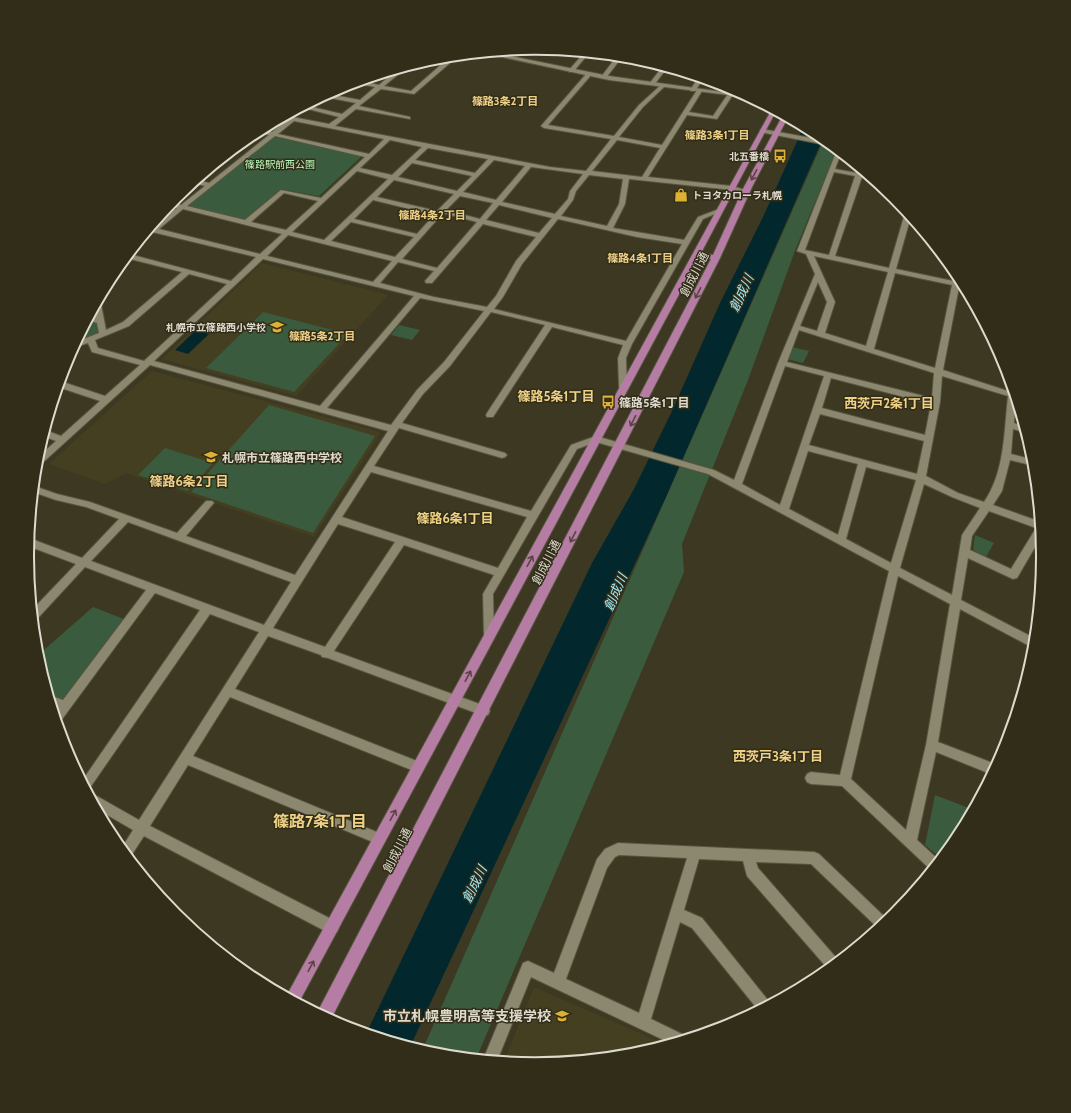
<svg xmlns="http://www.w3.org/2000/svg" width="1071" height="1113" viewBox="0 0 1071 1113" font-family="Cabin,'Noto Sans JP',sans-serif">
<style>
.built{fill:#453f22}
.green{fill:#3b5b3e}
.water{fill:#02282e}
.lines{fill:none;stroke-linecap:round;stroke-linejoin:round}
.minor-casing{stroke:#575440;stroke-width:2}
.tertiary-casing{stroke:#575440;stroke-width:2}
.trunk-casing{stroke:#575440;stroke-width:2}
.minor{fill:#8c886f;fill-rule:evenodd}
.tertiary{fill:#8c886f;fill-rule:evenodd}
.trunk{fill:#b67da4;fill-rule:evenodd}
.oneway{stroke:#5a4542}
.labels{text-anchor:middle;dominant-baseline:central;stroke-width:3;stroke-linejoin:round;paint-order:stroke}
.far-poi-label{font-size:10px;font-weight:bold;fill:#dedbce;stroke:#322d18;text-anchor:end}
.far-park-label{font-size:10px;fill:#b8f7be;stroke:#322d18}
.far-neighbourhood-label{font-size:11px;font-weight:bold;fill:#f0d287;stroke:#322d18}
.street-label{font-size:12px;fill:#dedbce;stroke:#322d18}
.poi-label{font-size:12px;font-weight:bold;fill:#dedbce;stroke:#322d18;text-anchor:start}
.water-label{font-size:13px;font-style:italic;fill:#9eedfd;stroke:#322d18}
.neighbourhood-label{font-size:13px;font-weight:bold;fill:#f0d287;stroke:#322d18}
.near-poi-label{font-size:14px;font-weight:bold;fill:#dedbce;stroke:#322d18;text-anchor:end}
.near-neighbourhood-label{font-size:16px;font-weight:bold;fill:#f0d287;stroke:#322d18}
.rim{fill:none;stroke:#dedbce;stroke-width:2}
</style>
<rect width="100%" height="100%" fill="#3c3822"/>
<!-- built -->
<path class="built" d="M 262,263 L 388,295 L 296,396 L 162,359 Z
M 152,371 L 377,431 L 380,434 L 314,537 L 126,473 L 105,484 L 49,464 Z
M 534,987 L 667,1045 L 634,1055 L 535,1065 L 504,1062 Z"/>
<!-- green -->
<path class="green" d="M 275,137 L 360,156 L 360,158 L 319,196 L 281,189 L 247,219 L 244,220 L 188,206 L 188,205 L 272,138 Z
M 824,139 L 837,150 L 796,248 L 748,380 L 682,544 L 684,572 L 476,1059 L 436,1055 L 422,1051 Z
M 263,312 L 348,334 L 294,392 L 206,368 Z
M 89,318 L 100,321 L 103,334 L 74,346 Z
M 399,325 L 420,330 L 412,340 L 391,335 Z
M 792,347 L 809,351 L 803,363 L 787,359 Z
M 269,405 L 375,436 L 313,533 L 191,492 Z
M 165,448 L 213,463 L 188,491 L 138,475 Z
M 975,535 L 994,543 L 986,557 L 973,550 Z
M 93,607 L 129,621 L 65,706 L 50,700 L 37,656 Z
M 935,795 L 974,810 L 958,839 L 942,859 L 925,845 Z"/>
<!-- water -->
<path class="water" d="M 804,126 L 823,138 L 666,497 L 410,1047 L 366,1034 L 592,563 L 634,489 L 673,409 L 720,303 L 763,217 Z
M 196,330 L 209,334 L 188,354 L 175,350 Z"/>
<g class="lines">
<!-- minor casing -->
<g class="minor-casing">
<path id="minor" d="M 584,53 L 589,53 L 573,72 L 569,72 L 569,70 Z
M 451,56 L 458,56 L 414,94 L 381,89 L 359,106 L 410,117 L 410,119 L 356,109 L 335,126 L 550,167 L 586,171 L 611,139 L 544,128 L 541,126 L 587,73 L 592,74 L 548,125 L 614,136 L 639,105 L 662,84 L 665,86 L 664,87 L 643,107 L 619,137 L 662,145 L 697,90 L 702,91 L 689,112 L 713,116 L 732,88 L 736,90 L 717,119 L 687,115 L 648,177 L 732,186 L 749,191 L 746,193 L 732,190 L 629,179 L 625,204 L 613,228 L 684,240 L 698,217 L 719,209 L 722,211 L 703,219 L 632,344 L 626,358 L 627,387 L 626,389 L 623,390 L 619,387 L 618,358 L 623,345 L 552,327 L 493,417 L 487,417 L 486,415 L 487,413 L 545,325 L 491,312 L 450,366 L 423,394 L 402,423 L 505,453 L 507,455 L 505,457 L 502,458 L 399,428 L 374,466 L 531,511 L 571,445 L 596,436 L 714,470 L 734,480 L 778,363 L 815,274 L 806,254 L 797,251 L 837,150 L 841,153 L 835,169 L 857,173 L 859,168 L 864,171 L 835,256 L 889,268 L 905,213 L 907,211 L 911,216 L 896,269 L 953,281 L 955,272 C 960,273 961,279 960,283 L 963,283 L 966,288 L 959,287 L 943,370 L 1008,391 L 1009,386 L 1012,384 L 1016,399 L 1014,423 L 1025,427 L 1027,433 L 1013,429 L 1011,454 L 1034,460 L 1035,466 L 1010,460 L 1002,491 L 993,505 L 1041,522 L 1042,535 L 1017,578 L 1013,579 L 968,558 L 961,600 L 1036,639 L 1035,649 L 960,609 L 938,742 L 998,765 L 993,775 L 936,752 L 917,840 L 940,861 L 932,871 L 842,786 L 811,784 L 807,782 L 805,778 L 807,774 L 811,772 L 840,775 L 889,571 L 708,474 L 596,442 L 577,449 L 493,594 L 494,637 L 493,640 L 489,641 L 485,640 L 484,637 L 483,594 L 494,575 L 404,545 L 334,651 L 488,707 L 490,711 L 488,715 L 484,716 L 328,658 L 322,657 L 321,655 L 268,636 L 235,689 L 422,763 L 424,767 L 422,771 L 418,773 L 414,771 L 230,697 L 193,756 L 384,835 L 386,839 L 384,843 L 380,845 L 188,765 L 150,826 L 337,922 L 339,927 L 337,932 L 332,934 L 327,932 L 144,836 L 129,859 L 121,849 L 133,830 L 97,809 L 89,794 L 95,795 L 139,820 L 259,632 L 210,614 L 87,792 L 82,781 L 200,610 L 155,593 L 60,722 L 57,723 L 54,712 L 57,708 L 52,706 L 49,695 L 63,700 L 146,590 L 85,567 L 37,619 L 33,620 L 32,610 L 76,564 L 28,546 L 29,538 L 82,558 L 119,519 L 86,507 L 56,500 L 33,492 L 34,486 L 57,494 L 90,502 L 177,533 L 206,501 L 212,501 L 214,503 L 212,505 L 186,536 L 295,575 L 388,431 L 150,365 L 39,466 L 36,467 L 37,458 L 56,441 L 43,436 L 45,430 L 61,436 L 100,401 L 58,387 L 60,381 L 105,396 L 140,365 L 92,352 L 88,343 L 73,348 L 76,342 L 99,333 L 97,323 L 88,320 L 90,316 L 96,317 L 94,309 L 98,302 L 101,304 L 106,330 L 123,322 L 182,272 L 126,258 L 129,254 L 231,281 L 256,257 L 148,231 L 177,208 L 169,206 L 172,202 L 181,205 L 205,186 L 193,183 L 197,180 L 209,183 L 269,135 L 256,132 L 260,130 L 272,132 L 288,119 L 283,118 L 287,116 L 329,124 L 339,117 L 304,108 L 328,94 L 360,100 L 375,87 L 354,83 L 360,81 L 379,85 L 398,69 L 405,67 L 405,69 L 384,86 L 411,91 ZM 325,97 L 356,103 L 342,114 L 312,107 ZM 294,121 L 384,139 L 369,154 L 278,134 ZM 275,136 L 365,157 L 321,198 L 281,190 L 245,220 L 187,206 ZM 390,140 L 422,147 L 392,175 L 360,168 ZM 617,140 L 660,148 L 642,177 L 592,171 ZM 428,148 L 488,159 L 475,173 L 415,160 ZM 494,160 L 525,166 L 496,200 L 463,192 ZM 412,163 L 472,176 L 457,191 L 398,177 ZM 531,167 L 583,174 L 570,191 L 568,199 L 555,214 L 502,202 ZM 357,171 L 388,179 L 324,240 L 292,232 ZM 834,172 L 855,176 L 829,255 L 805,250 ZM 589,175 L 623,179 L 619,204 L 607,226 L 561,216 L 573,200 L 576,191 ZM 394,180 L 454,194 L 437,211 L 377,197 ZM 284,193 L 318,201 L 286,230 L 251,222 ZM 460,196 L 493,203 L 480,219 L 446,210 ZM 373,200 L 434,215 L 417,234 L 354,219 ZM 499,205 L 552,218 L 539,233 L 486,220 ZM 183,209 L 282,234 L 260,254 L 159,229 ZM 443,213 L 477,222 L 437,268 L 402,259 ZM 558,219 L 637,237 L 682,244 L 626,341 L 494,309 L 503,297 L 522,264 ZM 351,222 L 414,237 L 395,257 L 331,241 ZM 483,224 L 536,237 L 516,261 L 496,296 L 487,307 L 434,297 L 380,283 L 398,262 L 434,271 L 425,281 L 426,283 L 432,283 ZM 288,235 L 392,261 L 373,282 L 267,256 ZM 814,256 L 888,272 L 866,346 L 825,333 L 835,302 ZM 263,259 L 414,296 L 320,406 L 154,361 ZM 895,273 L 952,285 L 935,368 L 874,349 ZM 189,274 L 227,284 L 144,361 L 98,348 L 95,340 L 129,326 ZM 818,282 L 827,302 L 817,331 L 800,326 ZM 420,298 L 484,311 L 444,362 L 417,390 L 391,425 L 327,408 ZM 799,330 L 934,373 L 932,398 L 787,362 ZM 785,366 L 824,376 L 780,505 L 742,484 ZM 942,376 L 1008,396 C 1004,431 1005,472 984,502 L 958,493 L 926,476 L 940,402 ZM 831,378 L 931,404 L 925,435 L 822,408 ZM 820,414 L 924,441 L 917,474 L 809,445 ZM 808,451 L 858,464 L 838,535 L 789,509 ZM 866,467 L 916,480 L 891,563 L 846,539 ZM 371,472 L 527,517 L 498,568 L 342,517 ZM 924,484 L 952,497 L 980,508 L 962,535 L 952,595 L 900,568 ZM 989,511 L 1036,528 L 1011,569 L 970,550 L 972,536 ZM 128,522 L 291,582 L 264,625 L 91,561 ZM 338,524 L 395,542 L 325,647 L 273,628 ZM 898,576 L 950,604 L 926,745 L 906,830 L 851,779 Z
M 617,56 L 622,57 L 606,78 L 602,78 L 601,77 Z
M 663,66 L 667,68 L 654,85 L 650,85 L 649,84 Z
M 699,77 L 703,79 L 695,91 L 691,91 L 690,90 Z
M 762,129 L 828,141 L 832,146 L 760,132 L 760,130 Z
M 618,843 L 814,852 L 819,854 L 889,921 L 879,929 L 811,864 L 756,862 L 758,868 L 839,961 L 829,970 L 747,876 L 743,861 L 699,859 L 684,910 L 702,918 L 771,1004 L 759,1011 L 692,928 L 680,922 L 651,1019 L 686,1036 L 688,1039 L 672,1044 L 531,977 L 497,1061 L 483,1060 L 523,963 L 528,961 L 554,973 L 597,859 L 605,849 ZM 619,855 L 687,858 L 639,1013 L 566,979 L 607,868 L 615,857 Z"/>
</g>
<!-- tertiary casing -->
<g class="tertiary-casing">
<path id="tertiary" d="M 491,52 L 609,76 L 745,95 L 752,98 L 609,80 L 483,53 Z"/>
</g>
<!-- trunk casing -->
<g class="trunk-casing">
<path id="trunk" d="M 772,109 L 776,111 L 701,253 L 713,255 L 744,187 L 783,115 L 788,117 L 752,187 L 720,258 L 330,1021 L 317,1014 L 318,1011 L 711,259 L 699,257 L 298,1004 L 286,997 L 287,995 Z"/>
</g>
<!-- minor -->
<use href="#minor" class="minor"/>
<!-- tertiary -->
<use href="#tertiary" class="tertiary"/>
<!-- trunk -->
<use href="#trunk" class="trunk"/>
</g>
<!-- one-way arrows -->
<defs><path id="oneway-shaft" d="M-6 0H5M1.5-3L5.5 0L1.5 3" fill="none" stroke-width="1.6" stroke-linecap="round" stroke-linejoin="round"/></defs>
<g class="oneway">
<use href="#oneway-shaft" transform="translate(754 175) rotate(118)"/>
<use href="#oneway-shaft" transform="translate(698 293) rotate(117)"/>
<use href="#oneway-shaft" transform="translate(633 421) rotate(117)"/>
<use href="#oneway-shaft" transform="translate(573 537) rotate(117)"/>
<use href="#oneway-shaft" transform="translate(530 561) rotate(-62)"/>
<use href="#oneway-shaft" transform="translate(468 676) rotate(-62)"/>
<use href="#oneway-shaft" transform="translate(393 815) rotate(-62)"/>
<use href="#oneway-shaft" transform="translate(311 966) rotate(-62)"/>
</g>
<!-- icons -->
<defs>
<g id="bus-bare" transform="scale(1.08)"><path d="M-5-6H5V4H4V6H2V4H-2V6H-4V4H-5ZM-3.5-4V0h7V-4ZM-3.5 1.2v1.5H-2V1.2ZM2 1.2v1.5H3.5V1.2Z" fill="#ddb133" stroke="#322d18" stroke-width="2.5" paint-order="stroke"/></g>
<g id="shop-bare" transform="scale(1.08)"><path d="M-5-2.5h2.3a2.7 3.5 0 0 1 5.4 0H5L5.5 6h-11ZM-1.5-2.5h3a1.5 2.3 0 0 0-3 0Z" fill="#ddb133" stroke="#322d18" stroke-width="2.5" paint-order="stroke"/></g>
<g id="school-bare" transform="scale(1.08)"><path d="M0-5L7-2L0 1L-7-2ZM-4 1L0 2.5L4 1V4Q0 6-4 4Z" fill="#ddb133" stroke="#322d18" stroke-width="2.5" paint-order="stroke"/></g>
</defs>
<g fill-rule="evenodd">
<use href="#bus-bare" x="780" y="156"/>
<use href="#shop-bare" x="681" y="195"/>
<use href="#school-bare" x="277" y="327"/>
<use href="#bus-bare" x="608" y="402"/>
<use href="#school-bare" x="211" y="457"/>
<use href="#school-bare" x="562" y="1016"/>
</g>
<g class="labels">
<!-- far-poi labels -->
<g class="far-poi-label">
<text x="769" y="156">北五番橋</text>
<text x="692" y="195" text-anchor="start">トヨタカローラ札幌</text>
<text x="266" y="327">札幌市立篠路西小学校</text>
</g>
<!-- far-park labels -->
<g class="far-park-label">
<text x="280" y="164">篠路駅前西公園</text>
</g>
<!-- far-neighbourhood labels -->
<g class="far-neighbourhood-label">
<text x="505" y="101">篠路3条2丁目</text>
<text x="717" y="135">篠路3条1丁目</text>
<text x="432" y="215">篠路4条2丁目</text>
<text x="640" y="258">篠路4条1丁目</text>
<text x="322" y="336">篠路5条2丁目</text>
</g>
<!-- street labels -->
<g class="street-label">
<text transform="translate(694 274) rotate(-63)">創成川通</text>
<text transform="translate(546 562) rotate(-63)">創成川通</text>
<text transform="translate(397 850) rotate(-63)">創成川通</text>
</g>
<!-- poi labels -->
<g class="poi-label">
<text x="619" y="402">篠路5条1丁目</text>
<text x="222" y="457">札幌市立篠路西中学校</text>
</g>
<!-- water labels -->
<g class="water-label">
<text transform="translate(741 293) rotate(-65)">創成川</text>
<text transform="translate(615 592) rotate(-67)">創成川</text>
<text transform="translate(474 884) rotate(-64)">創成川</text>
</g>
<!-- neighbourhood labels -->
<g class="neighbourhood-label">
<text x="556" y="396">篠路5条1丁目</text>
<text x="889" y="403">西茨戸2条1丁目</text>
<text x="189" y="481">篠路6条2丁目</text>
<text x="455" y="518">篠路6条1丁目</text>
<text x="778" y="756">西茨戸3条1丁目</text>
</g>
<!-- near-poi labels -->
<g class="near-poi-label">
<text x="551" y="1016">市立札幌豊明高等支援学校</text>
</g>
<!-- near-neighbourhood labels -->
<g class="near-neighbourhood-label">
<text x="320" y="821">篠路7条1丁目</text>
</g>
</g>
<!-- crop -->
<path d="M0 0H1071V1113H0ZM34 556a501 501 0 1 1 1002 0a501 501 0 1 1-1002 0Z" fill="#322d18" fill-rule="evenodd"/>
<path class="rim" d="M34 556a501 501 0 1 1 1002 0a501 501 0 1 1-1002 0Z"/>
</svg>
